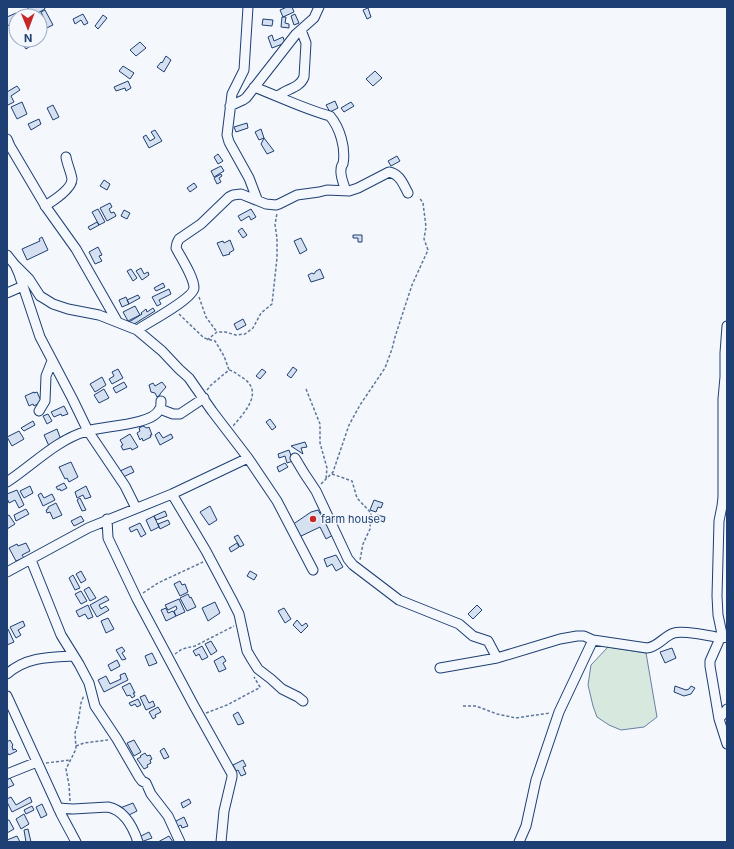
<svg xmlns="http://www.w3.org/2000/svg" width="734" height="849" viewBox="0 0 734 849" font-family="Inter,sans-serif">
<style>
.green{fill:#d7e8df;stroke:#687fa3}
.building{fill:#d5e0f0;stroke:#1d3f73}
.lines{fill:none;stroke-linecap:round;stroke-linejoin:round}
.minor-casing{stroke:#1d3f73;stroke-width:11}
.path{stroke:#5e769c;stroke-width:1.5;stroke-dasharray:3 2;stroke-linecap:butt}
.minor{stroke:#f4f7fb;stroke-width:9}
.poi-dot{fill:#c62828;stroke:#f4f7fb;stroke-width:1.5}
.labels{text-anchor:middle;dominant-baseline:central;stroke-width:3;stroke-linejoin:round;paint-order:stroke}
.poi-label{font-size:11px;fill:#1d3f73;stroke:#f4f7fb;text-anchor:start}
</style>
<rect width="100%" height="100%" fill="#f4f7fb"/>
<!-- green -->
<path class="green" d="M 608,647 L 646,653 L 657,717 L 644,727 L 621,730 L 609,725 L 597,717 L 593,706 L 588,685 L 591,665 Z"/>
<!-- building -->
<path class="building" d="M 27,7 L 44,7 L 45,9 L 32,16 Z
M 287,7 L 292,7 L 294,12 L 283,17 L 280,10 Z
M 368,8 L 371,17 L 367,19 L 363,10 Z
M 45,10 L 53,25 L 40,31 L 40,23 L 41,25 L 46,23 L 41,12 Z
M 16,13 L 17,16 L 16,16 L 16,22 L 7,26 L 7,17 Z
M 83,14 L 88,23 L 84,25 L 81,20 L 75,24 L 73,19 Z
M 295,14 L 299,23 L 294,25 L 291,16 Z
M 103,15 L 107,18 L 98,29 L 95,26 Z
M 282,17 L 286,17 L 285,23 L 289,24 L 289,28 L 281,27 Z
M 263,19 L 273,20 L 272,26 L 262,25 Z
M 272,35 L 274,41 L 283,37 L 285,43 L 272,48 L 268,37 Z
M 20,40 L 25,40 L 26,41 L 35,40 L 37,42 L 26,49 Z
M 140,42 L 146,48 L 136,56 L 130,50 Z
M 166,56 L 171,60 L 164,72 L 157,67 L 161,62 L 162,63 Z
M 123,66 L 134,73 L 130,79 L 119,71 Z
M 375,71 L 382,78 L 373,86 L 366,79 Z
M 128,81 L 131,88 L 126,91 L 125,88 L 116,91 L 114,87 Z
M 17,86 L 20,90 L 11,96 L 14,102 L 8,105 L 7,103 L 7,92 Z
M 335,101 L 338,108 L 330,112 L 326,105 Z
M 22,102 L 27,114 L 17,119 L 11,107 Z
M 351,102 L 354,106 L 344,112 L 341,108 Z
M 53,105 L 59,117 L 53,120 L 47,108 Z
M 39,119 L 41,124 L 31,130 L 28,124 Z
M 247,123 L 248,128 L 236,132 L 234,127 Z
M 261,129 L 264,138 L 259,140 L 255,132 Z
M 155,130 L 162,141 L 149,148 L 143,137 L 146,135 L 150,141 L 155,138 L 151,132 Z
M 264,138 L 274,151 L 267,154 L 261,144 Z
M 218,154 L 223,161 L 218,164 L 214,157 Z
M 397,156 L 400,161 L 391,166 L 388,161 Z
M 221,166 L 224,171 L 214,177 L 211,171 Z
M 221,174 L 222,176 L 219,178 L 221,182 L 217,184 L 214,178 Z
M 104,180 L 110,184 L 107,190 L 100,186 Z
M 194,183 L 197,187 L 190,192 L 187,188 Z
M 110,203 L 112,207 L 109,209 L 111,213 L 114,212 L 116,216 L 107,221 L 100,208 Z
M 98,209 L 105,222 L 99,225 L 92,212 Z
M 251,209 L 256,217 L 251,220 L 249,216 L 241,221 L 238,216 Z
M 124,210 L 130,213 L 127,219 L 121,216 Z
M 97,222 L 99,225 L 90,230 L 88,227 Z
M 242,228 L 247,235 L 243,238 L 238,231 Z
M 353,235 L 362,235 L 362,242 L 358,242 L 358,238 L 353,238 Z
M 42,237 L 48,250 L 27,260 L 22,249 L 40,241 L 39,239 Z
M 301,238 L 307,250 L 300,254 L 294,241 Z
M 230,240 L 234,250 L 229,253 L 230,254 L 223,256 L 217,243 L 223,241 L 224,243 Z
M 98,247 L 102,255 L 99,256 L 102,261 L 95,264 L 89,252 Z
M 141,268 L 144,274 L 148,272 L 149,275 L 142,280 L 136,271 Z
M 131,269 L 137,278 L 133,281 L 127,271 Z
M 320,269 L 324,278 L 311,282 L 308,275 L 312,273 L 314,274 L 316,271 Z
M 163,283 L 165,287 L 156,291 L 154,288 Z
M 169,289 L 171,294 L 159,300 L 161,304 L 157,306 L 152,297 Z
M 138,295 L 140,298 L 129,304 L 127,300 Z
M 126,297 L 129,304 L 122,307 L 119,300 Z
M 135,306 L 140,315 L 128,321 L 123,312 Z
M 153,308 L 155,311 L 131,326 L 129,322 L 142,314 L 141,313 L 146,309 L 147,312 Z
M 243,319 L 246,325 L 237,330 L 234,324 Z
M 293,367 L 297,370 L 291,378 L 287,375 Z
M 118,369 L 123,378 L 112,384 L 109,379 L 114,376 L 112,372 Z
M 262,369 L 266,372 L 260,379 L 256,376 Z
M 102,377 L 106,385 L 95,392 L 90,384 Z
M 124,382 L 127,387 L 116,393 L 113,388 Z
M 162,382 L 166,387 L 160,394 L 160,395 L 157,397 L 155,393 L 151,392 L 149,385 L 153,383 L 155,386 Z
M 104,389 L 109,398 L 99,403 L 94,395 Z
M 34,392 L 34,393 L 37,392 L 41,401 L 39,402 L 39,403 L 34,406 L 33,404 L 29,406 L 25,396 Z
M 64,406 L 68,414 L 62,416 L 61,414 L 54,417 L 51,412 Z
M 48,414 L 52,421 L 47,424 L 43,416 Z
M 270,419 L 276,427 L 272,430 L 266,422 Z
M 33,421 L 35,425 L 24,431 L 21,428 Z
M 143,426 L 147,428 L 149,427 L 152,435 L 150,435 L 151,437 L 143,441 L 142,438 L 140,440 L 137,433 L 140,431 L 139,428 Z
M 57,429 L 61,440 L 49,446 L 44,435 Z
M 19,431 L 24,439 L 12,446 L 7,437 Z
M 159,432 L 163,438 L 171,434 L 173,438 L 160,445 L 155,435 Z
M 130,434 L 138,447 L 132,450 L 131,448 L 123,450 L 121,446 L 123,445 L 120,440 Z
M 305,442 L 307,447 L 301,448 L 303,454 L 291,446 Z
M 289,450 L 293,461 L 287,463 L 285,456 L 279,458 L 278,454 Z
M 71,462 L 78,477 L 69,482 L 67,478 L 65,479 L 59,467 Z
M 285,463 L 288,467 L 279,472 L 277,467 Z
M 131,466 L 134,472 L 123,477 L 120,471 Z
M 64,483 L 67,488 L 61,491 L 60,489 L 58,490 L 56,487 Z
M 30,486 L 33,493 L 24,498 L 20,491 Z
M 86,486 L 91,497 L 85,499 L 83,495 L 77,498 L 75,492 Z
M 17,490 L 24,505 L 19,508 L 15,500 L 9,503 L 7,498 L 7,494 Z
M 41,493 L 44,498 L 52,494 L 55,500 L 43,506 L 38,495 Z
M 80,498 L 86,510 L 82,511 L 77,500 Z
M 374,500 L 383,503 L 381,508 L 378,507 L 376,512 L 370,510 Z
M 56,503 L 62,515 L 53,519 L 50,512 L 47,513 L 46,510 L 48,509 L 48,507 Z
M 210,506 L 217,520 L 209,525 L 200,512 Z
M 26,509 L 29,514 L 16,521 L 14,515 Z
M 318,510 L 333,535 L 326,539 L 320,527 L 297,538 L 292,525 L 311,512 Z
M 165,511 L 167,516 L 156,520 L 154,516 Z
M 9,515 L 15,524 L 7,529 L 7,516 Z
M 377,515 L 385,517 L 384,522 L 375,519 Z
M 81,516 L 84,521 L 74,526 L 71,521 Z
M 154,516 L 159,527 L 151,531 L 146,520 Z
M 168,520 L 170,524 L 160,529 L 158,524 Z
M 140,523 L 146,534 L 141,537 L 137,529 L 131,532 L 129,528 Z
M 238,535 L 244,545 L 240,547 L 234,537 Z
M 26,543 L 30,551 L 22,555 L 24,558 L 16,561 L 9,548 L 17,544 L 18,546 Z
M 237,543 L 239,547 L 231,552 L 229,548 Z
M 336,555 L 343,567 L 336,571 L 332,564 L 327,567 L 324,559 Z
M 81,571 L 86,580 L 81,583 L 76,574 Z
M 250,571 L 257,575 L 254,580 L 247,576 Z
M 73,575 L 80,588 L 75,590 L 69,578 Z
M 180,581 L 182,585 L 185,584 L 188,592 L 180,596 L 174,584 Z
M 89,587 L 96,598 L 90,601 L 84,590 Z
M 81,591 L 87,601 L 81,604 L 75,594 Z
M 188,594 L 190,598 L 191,597 L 196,607 L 187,611 L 180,598 Z
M 106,596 L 109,600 L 99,605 L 101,609 L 106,606 L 109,610 L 97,617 L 90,605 Z
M 179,599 L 185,612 L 176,616 L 174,611 L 177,609 L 176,606 L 168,610 L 165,605 Z
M 215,602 L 220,613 L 208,621 L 202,608 Z
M 88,605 L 93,617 L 88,619 L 85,614 L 79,617 L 76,611 Z
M 477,605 L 482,610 L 473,619 L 468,614 Z
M 166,608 L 168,613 L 173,611 L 176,616 L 166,621 L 161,610 Z
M 284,608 L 291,619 L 285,623 L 278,611 Z
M 108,618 L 114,629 L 106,633 L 101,621 Z
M 297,620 L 302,626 L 306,623 L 308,626 L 301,633 L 293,625 Z
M 23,621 L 25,626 L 18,630 L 21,635 L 16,638 L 10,627 Z
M 8,629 L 14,642 L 7,645 L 7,630 Z
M 211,641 L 217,651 L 211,655 L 205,644 Z
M 202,646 L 208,657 L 202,660 L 199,654 L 196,656 L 193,651 Z
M 122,647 L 125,651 L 122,653 L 126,659 L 122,660 L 116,650 Z
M 672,648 L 676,658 L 665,663 L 660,652 Z
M 152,653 L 157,663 L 149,666 L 145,656 Z
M 223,656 L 226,661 L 223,663 L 226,669 L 219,672 L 214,661 Z
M 117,660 L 120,666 L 111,671 L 108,665 Z
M 125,673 L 128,680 L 104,692 L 98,680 L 106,676 L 110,684 L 121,679 L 120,675 Z
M 130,683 L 135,693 L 133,693 L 135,696 L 132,698 L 130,695 L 127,696 L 122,687 Z
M 675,686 L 686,690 L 689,689 L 691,686 L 695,688 L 691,694 L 684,696 L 674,692 Z
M 145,695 L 149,703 L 153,701 L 155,706 L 146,710 L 140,697 Z
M 138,699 L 141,705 L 137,707 L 135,704 L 131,706 L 129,703 Z
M 158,707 L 161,712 L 155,715 L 156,717 L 153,719 L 149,712 Z
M 238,712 L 244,723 L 238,725 L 233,715 Z
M 10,740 L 13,745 L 12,746 L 13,750 L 15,749 L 17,751 L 9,755 L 7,752 L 7,742 Z
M 134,740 L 141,752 L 134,756 L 127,743 Z
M 164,748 L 169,757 L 164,759 L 160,751 Z
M 145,753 L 147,756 L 150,755 L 152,759 L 150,760 L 151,763 L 147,765 L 148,767 L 144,769 L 137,759 L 141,757 L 140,756 Z
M 243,760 L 246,766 L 243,767 L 246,774 L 241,776 L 238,770 L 236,771 L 233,765 Z
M 10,778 L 14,785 L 7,788 L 7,780 Z
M 11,797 L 16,805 L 30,797 L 32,802 L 12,812 L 7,802 L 7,799 Z
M 189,799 L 191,803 L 183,808 L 181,803 Z
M 133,803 L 137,811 L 125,817 L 120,808 Z
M 42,804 L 47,815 L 41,818 L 36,807 Z
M 32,806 L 34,810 L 26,814 L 24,810 Z
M 24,814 L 29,824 L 21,829 L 16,819 Z
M 184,817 L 188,826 L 182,828 L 181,825 L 177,827 L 174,822 Z
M 7,820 L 9,820 L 14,829 L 7,833 Z
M 28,829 L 31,842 L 26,842 L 24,830 Z
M 149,832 L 152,838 L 141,842 L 139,837 Z
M 17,836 L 20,842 L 7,842 L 7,840 Z
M 169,836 L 173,842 L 158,842 Z"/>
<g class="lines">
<!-- minor casing -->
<g class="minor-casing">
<path id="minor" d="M 248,7 L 244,70 L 232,94 L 227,135 L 229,142 L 249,178 L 257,199
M 254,87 C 280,97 304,109 330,116 C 340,128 346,148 343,164 C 342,165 341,168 341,170 C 340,176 344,185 346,191
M 278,96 C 286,89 300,88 304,77 L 306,43 L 301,30
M 230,106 L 243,100 L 246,98 L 296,34 L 314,18 L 319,7
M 7,139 L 10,146 L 46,207 L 76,249 L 117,321
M 45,206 C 53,201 72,189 72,179 C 71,172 67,164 66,157
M 7,255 L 15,265 L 19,274 L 40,337 L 50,356 L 72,398 L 88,431 L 125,486 L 136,508
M 15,265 L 29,279 L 40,296 L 45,299 L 53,304 L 68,309 L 99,315 L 137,330 L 162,351 L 179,369 L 189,378 L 212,411 L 248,458 L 277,501 L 313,570
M 7,293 L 23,286
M 727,326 L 725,353 L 725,377 L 723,399 L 723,497 L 722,506 L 719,521 L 717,596 L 718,615 L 722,634 L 710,661 L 710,666 L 719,719 L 727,744
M 137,330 C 147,323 193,299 194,288 C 194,277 181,258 176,248 L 177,243 L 179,239 L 201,224 L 229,197 L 233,195 L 241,194 L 266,204 L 276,205 L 279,204 L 297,195 L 319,192 L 327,190 L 349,191 L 358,188 L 389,172 C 400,174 403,184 408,193
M 160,409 L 173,414 L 180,414 L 204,398
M 39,411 L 45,401 L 46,376 L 52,361
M 295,458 L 304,473 L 316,491 L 348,559 L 353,565 L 399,600 L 459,624 L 473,636 L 488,641 L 497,658
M 7,482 C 33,465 56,440 87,431 C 103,426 152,425 159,410 C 161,408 161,404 161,401
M 172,494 L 206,551 L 232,600 L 239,614 L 247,651 L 251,658 L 258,669 L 271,679 L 282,689 L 298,697 L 303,701
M 107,519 L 108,538 L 137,599 L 193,704 L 232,774 L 232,777 L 224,811 L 221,842
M 31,560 L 61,635 L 79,664 L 89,683 L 95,706 L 117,739 L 139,777 L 142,781 L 146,783 L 151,794 L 168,816 L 180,842
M 7,572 L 88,528 L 172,494 L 248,458
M 440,668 L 497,658 L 560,639 L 577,636 L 584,636 L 593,640 L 647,648 C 658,647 664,636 674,633 C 683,630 711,636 721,638 L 727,637
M 7,674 C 26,657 49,657 73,656
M 7,696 L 61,814 L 76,842
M 719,719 L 727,709
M 7,774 L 37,762
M 58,808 L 73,809 L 108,807 C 124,810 133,827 138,842
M 519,842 L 526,826 L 536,780 L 559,712 L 593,640"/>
</g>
<!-- path -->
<path class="path" d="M 199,297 L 206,317 L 217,332
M 179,314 L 204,338 L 215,341 L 224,356 L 229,370
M 207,340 L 217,332 L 225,332 L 236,335 L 245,334 L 253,328 L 261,313 L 272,304 L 277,258 L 277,238 L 275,225 L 277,213
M 306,389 L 320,424 L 320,443 L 327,468 L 326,479
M 207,390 L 211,385 L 229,370 C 234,371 238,375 243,378 C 264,392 245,412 233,426
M 332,474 L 352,481 L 357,498 L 371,513 L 370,529 L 363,544 L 360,560
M 321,484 L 333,472 L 349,425 L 360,405 L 385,368 L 392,349 L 395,337 L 412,285 L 428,250 L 424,239 L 426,227 L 423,203 L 419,197
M 143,593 L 158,583 L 203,562
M 175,654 L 182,649 L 195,646 L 234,626
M 463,706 L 476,706 L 497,714 L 516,718 L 550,713
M 206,713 L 227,705 L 259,688 L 260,687 L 254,677
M 76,746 L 84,743 L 108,740
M 46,763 L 70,760
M 70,801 L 69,785 L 66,769 L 76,749 L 75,733 L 78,723 L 81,703 L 84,695"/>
<!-- minor -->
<use href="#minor" class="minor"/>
</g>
<!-- markers -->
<circle class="poi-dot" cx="313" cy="519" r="4"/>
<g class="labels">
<!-- poi labels -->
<g class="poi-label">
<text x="321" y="519">farm house</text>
</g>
</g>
<!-- border -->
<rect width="734" height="849" fill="none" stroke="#1d3f73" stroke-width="16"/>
<!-- north arrow -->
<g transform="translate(28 28) rotate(179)"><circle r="19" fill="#f4f7fb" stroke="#9eadc5"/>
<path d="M0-3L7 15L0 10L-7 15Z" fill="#c62828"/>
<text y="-6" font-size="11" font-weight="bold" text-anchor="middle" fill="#1d3f73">N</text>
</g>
</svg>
